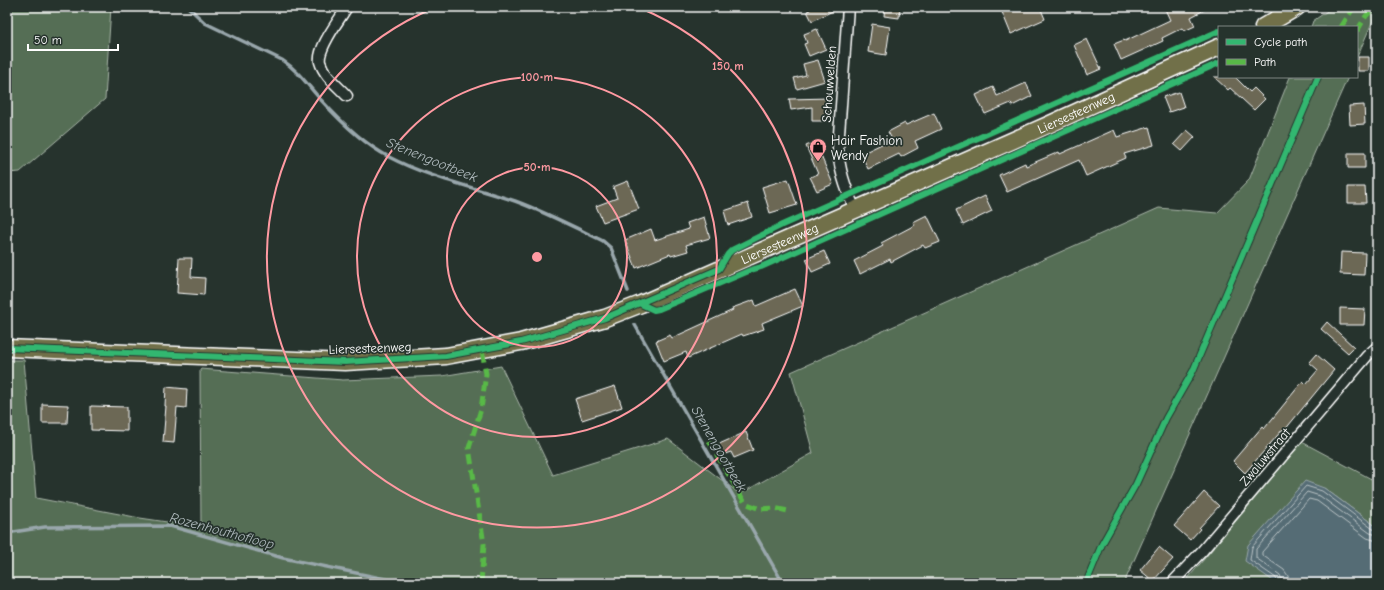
<svg xmlns="http://www.w3.org/2000/svg" width="1384" height="590" viewBox="0 0 1384 590" font-family="'Comic Neue',sans-serif">
<style>
.green{fill:#546e54;stroke:#aab6aa}
.water{fill:#556c74;stroke:#99a7ac}
.lines{fill:none;stroke-linecap:round;stroke-linejoin:round}
.shore{stroke:#bbc4c7;stroke-width:1}
.stream{stroke:#99a7ac;stroke-width:3.5}
.building{fill:#6c6755;stroke:#fff}
.minor-casing{stroke:#fff;stroke-width:13}
.primary-casing{stroke:#fff;stroke-width:19}
.minor{stroke:#26332d;stroke-width:10}
.primary{stroke:#71704a;stroke-width:16}
.quiet{stroke:#58b947;stroke-width:5;stroke-dasharray:10 5;stroke-linecap:butt}
.cycleway-casing{stroke:#26332d;stroke-width:8}
.cycleway{stroke:#33b770;stroke-width:6}
.ring{fill:none;stroke:#ff9aa2;stroke-width:2}
.labels{text-anchor:middle;dominant-baseline:central;stroke-width:3.5;stroke-linejoin:round;paint-order:stroke}
.street-label{font-size:13px;fill:#fff;stroke:#26332d}
.poi-label{font-size:13px;fill:#fff;stroke:#26332d;text-anchor:start}
.water-label{font-size:14px;font-style:italic;fill:#b2bdc0;stroke:#26332d}
.centre{fill:#ff9aa2;stroke:#26332d;stroke-width:2}
.ring-label{font-size:12px;text-anchor:middle;font-weight:bold;fill:#ff9aa2;stroke:#26332d;stroke-width:3.5;stroke-linejoin:round;paint-order:stroke}
</style>
<rect width="100%" height="100%" fill="#26332d"/>
<filter id="ink" filterUnits="userSpaceOnUse"><feTurbulence type="fractalNoise" baseFrequency=".025" numOctaves="2"/><feDisplacementMap in="SourceGraphic" scale="8" xChannelSelector="R" yChannelSelector="G"/><feConvolveMatrix kernelMatrix="1 2 1 2 8 2 1 2 1" color-interpolation-filters="sRGB"/></filter>
<g filter="url(#ink)">
<!-- green -->
<path class="green" d="M 30,7 L 111,7 L 105,99 L 20,172 L 7,173 L 7,8 Z
M 1333,7 L 1374,7 L 1374,18 L 1357,57 L 1357,27 L 1311,27 L 1313,21 Z
M 1290,77 L 1348,77 L 1124,583 L 7,583 L 7,360 L 24,360 L 36,498 L 140,518 L 201,527 L 200,369 L 343,380 L 442,376 L 501,366 L 553,475 L 668,439 L 740,494 L 813,453 L 791,372 L 1159,208 L 1217,213 L 1249,180 Z
M 1302,442 L 1377,482 L 1377,527 L 1324,488 L 1263,573 L 1276,583 L 1184,583 Z"/>
<!-- water -->
<path class="water" d="M 1305,481 L 1324,488 L 1377,527 L 1377,583 L 1276,583 L 1245,561 L 1248,545 Z"/>
<g class="lines">
<!-- shore -->
<path class="shore" d="M 1278,583 L 1276,578 L 1250,560 L 1252,547 L 1306,486 L 1322,491 L 1373,529 L 1377,530
M 1283,583 L 1280,575 L 1256,558 L 1256,549 L 1307,492 L 1320,496 L 1370,533 L 1377,535
M 1289,583 L 1288,576 L 1284,570 L 1262,555 L 1262,552 L 1309,499 L 1317,501 L 1367,538 L 1377,541"/>
<!-- stream -->
<path class="stream" d="M 188,7 L 205,23 L 282,60 C 299,71 309,87 322,101 C 342,123 364,144 389,157 C 429,178 473,187 515,201 C 545,212 574,227 603,241 L 611,248 L 628,291
M 635,325 L 783,583
M 7,533 L 45,527 L 170,526 L 283,558 L 405,583"/>
</g>
<!-- building -->
<path class="building" d="M 809,7 L 841,7 L 812,21 L 807,11 L 810,10 Z
M 885,7 L 900,7 L 899,18 L 884,16 Z
M 1000,7 L 1040,7 L 1045,19 L 1011,34 Z
M 1164,7 L 1210,7 L 1191,17 L 1195,26 L 1184,31 L 1182,28 L 1162,38 L 1163,41 L 1121,60 L 1114,44 L 1124,40 L 1125,41 L 1170,20 Z
M 872,24 L 890,27 L 886,55 L 868,52 Z
M 817,29 L 826,49 L 809,56 L 804,44 L 807,43 L 804,34 Z
M 1087,39 L 1101,69 L 1087,75 L 1074,45 Z
M 1358,57 L 1369,57 L 1369,71 L 1358,71 Z
M 818,60 L 825,81 L 797,89 L 794,78 L 806,75 L 803,64 Z
M 1214,77 L 1235,77 L 1250,92 L 1254,88 L 1265,99 L 1254,110 L 1230,88 L 1228,90 Z
M 1026,83 L 1032,96 L 1012,106 L 1011,103 L 985,114 L 976,95 L 993,87 L 997,96 Z
M 1179,92 L 1184,107 L 1169,112 L 1163,97 Z
M 830,98 L 830,105 L 828,105 L 828,121 L 812,121 L 812,107 L 791,110 L 789,99 Z
M 1364,105 L 1365,124 L 1350,125 L 1349,106 Z
M 934,113 L 941,129 L 915,141 L 918,148 L 901,157 L 899,154 L 868,169 L 861,154 L 892,139 L 888,132 L 905,123 L 906,125 Z
M 1149,127 L 1154,145 L 1124,154 L 1126,158 L 1086,176 L 1079,160 L 1007,192 L 999,175 L 1025,163 L 1026,166 L 1059,152 L 1060,154 L 1114,130 L 1117,137 Z
M 1187,130 L 1195,137 L 1182,151 L 1174,144 Z
M 815,142 L 833,184 L 817,191 L 810,177 L 818,174 L 806,146 Z
M 1348,153 L 1365,153 L 1365,168 L 1348,168 Z
M 788,179 L 797,205 L 770,213 L 762,187 Z
M 628,181 L 639,209 L 603,222 L 596,206 L 617,198 L 613,187 Z
M 1348,187 L 1365,187 L 1366,203 L 1348,203 Z
M 985,196 L 992,211 L 963,225 L 956,210 Z
M 748,203 L 752,217 L 728,225 L 724,211 Z
M 927,215 L 940,242 L 925,248 L 923,245 L 891,262 L 890,259 L 860,274 L 854,261 L 883,246 L 881,243 L 915,225 L 913,222 Z
M 704,217 L 710,238 L 686,245 L 688,251 L 671,256 L 670,254 L 636,268 L 625,240 L 651,229 L 655,240 L 689,229 L 687,223 Z
M 824,251 L 830,264 L 812,272 L 806,259 Z
M 1341,252 L 1365,253 L 1364,275 L 1340,274 Z
M 179,258 L 192,258 L 191,277 L 205,278 L 204,295 L 177,293 Z
M 795,289 L 803,306 L 762,323 L 764,329 L 743,336 L 742,334 L 688,358 L 686,352 L 664,361 L 656,341 L 670,335 L 672,338 L 733,310 L 732,308 L 754,300 L 756,306 Z
M 1340,308 L 1365,309 L 1364,325 L 1340,325 Z
M 1327,322 L 1354,347 L 1348,353 L 1321,329 Z
M 1316,354 L 1334,370 L 1284,431 L 1283,429 L 1245,473 L 1233,461 L 1262,427 L 1264,429 L 1303,381 L 1306,384 L 1318,370 L 1309,362 Z
M 615,386 L 622,407 L 582,420 L 575,399 Z
M 166,387 L 187,389 L 186,408 L 177,407 L 174,443 L 163,442 L 166,406 L 165,406 Z
M 42,404 L 68,405 L 67,423 L 42,423 Z
M 91,406 L 127,407 L 127,431 L 91,430 Z
M 746,432 L 753,450 L 734,458 L 731,452 L 722,455 L 717,445 Z
M 1204,492 L 1219,506 L 1199,528 L 1200,529 L 1190,540 L 1174,526 Z
M 1159,547 L 1173,559 L 1153,581 L 1140,570 Z"/>
<g class="lines">
<!-- minor casing -->
<g class="minor-casing">
<path id="minor" d="M 848,7 L 838,148 C 839,170 846,190 855,209
M 347,96 C 338,86 324,76 320,62 C 317,48 340,19 347,7
M 1172,583 L 1203,550 L 1367,356 L 1377,347"/>
</g>
<!-- primary casing -->
<g class="primary-casing">
<g id="primary">
<path d="M 1263,27 L 1297,7"/>
<path id="s1" d="M 7,348 L 345,362 L 446,356 L 521,342 L 605,318 L 641,304 L 1048,125 L 1219,47"/>
</g>
</g>
<!-- minor -->
<use href="#minor" class="minor"/>
<!-- primary -->
<use href="#primary" class="primary"/>
<!-- quiet -->
<path class="quiet" d="M 1341,27 L 1354,7
M 1357,31 L 1366,16 L 1375,7
M 709,441 L 745,503 L 760,509 L 774,508 L 788,511
M 481,583 L 484,544 L 469,448 L 481,409 L 486,374 L 482,350"/>
<!-- cycleway casing -->
<g class="cycleway-casing">
<path id="cycleway" d="M 641,304 L 654,310 L 659,309 L 751,270 L 761,267 L 1219,63
M 7,348 L 345,362 L 446,356 L 521,342 L 605,318 L 719,269 L 728,254 L 732,250 L 782,225 L 1219,31
M 1086,583 L 1102,544 L 1136,484 L 1166,418 L 1193,371 L 1318,77"/>
</g>
<!-- cycleway -->
<use href="#cycleway" class="cycleway"/>
</g>
</g>
<!-- distance rings -->
<g class="ring">
<circle cx="537" cy="257" r="90"/>
<circle cx="537" cy="257" r="180"/>
<path d="M640 8A270 270 0 1 1 434 8"/>
</g>
<!-- icons -->
<defs>
<g id="shop-pin" transform="scale(0.9)"><path d="M0 17L-7.5 6A9.5 9.5 0 1 1 7.5 6Z" fill="#ff9aa2" stroke="#26332d"/><path d="M-5-2.5h2.3a2.7 3.5 0 0 1 5.4 0H5L5.5 6h-11ZM-1.5-2.5h3a1.5 2.3 0 0 0-3 0Z" fill="#111"/></g>
</defs>
<g fill-rule="evenodd">
<use href="#shop-pin" x="818" y="147"/>
</g>
<g class="labels">
<!-- street labels -->
<g class="street-label">
<text transform="translate(829 84) rotate(-86)">Schouwvelden</text>
<text stroke="none"><textPath href="#s1" startOffset="1117">Liersesteenweg</textPath></text>
<text stroke="none"><textPath href="#s1" startOffset="793">Liersesteenweg</textPath></text>
<text transform="translate(370 348) rotate(-2)">Liersesteenweg</text>
<text transform="translate(1265 457) rotate(-50)">Zwaluwstraat</text>
</g>
<!-- poi labels -->
<g class="poi-label">
<text x="831" y="140">Hair Fashion<tspan x="831" dy="15">Wendy</tspan></text>
</g>
<!-- water labels -->
<g class="water-label">
<text transform="translate(432 160) rotate(22)">Stenengootbeek</text>
<text transform="translate(719 449) rotate(60)">Stenengootbeek</text>
<text transform="translate(222 531) rotate(15)">Rozenhouthofloop</text>
</g>
</g>
<circle cx="537" cy="257" r="6" class="centre"/>
<g class="ring-label">
<text x="728" y="70">150 m</text>
<text x="537" y="81">100 m</text>
<text x="537" y="171">50 m</text>
</g>
<!-- margin -->
<rect width="1384" height="590" fill="none" stroke="#26332d" stroke-width="24"/>
<rect x="12" y="12" width="1360" height="566" fill="none" stroke="#fff" stroke-width="1.5" filter="url(#ink)"/>
<!-- legend -->
<rect x="1218" y="26" width="140" height="52" fill="#26332d" stroke="#7d8581"/>
<rect x="1226" y="39" width="20" height="6" fill="#33b770" stroke="#7d8581"/>
<text x="1254" y="46" font-size="12" fill="#ffffff">Cycle path</text>
<rect x="1226" y="59" width="20" height="6" fill="#58b947" stroke="#7d8581"/>
<text x="1254" y="66" font-size="12" fill="#ffffff">Path</text>
<!-- scale -->
<path d="M28 44v6h90v-6" fill="none" stroke="#ffffff" stroke-width="2"/>
<text x="34" y="44" font-size="12" fill="#ffffff" stroke="#26332d" stroke-width="3" paint-order="stroke">50 m</text>
</svg>
